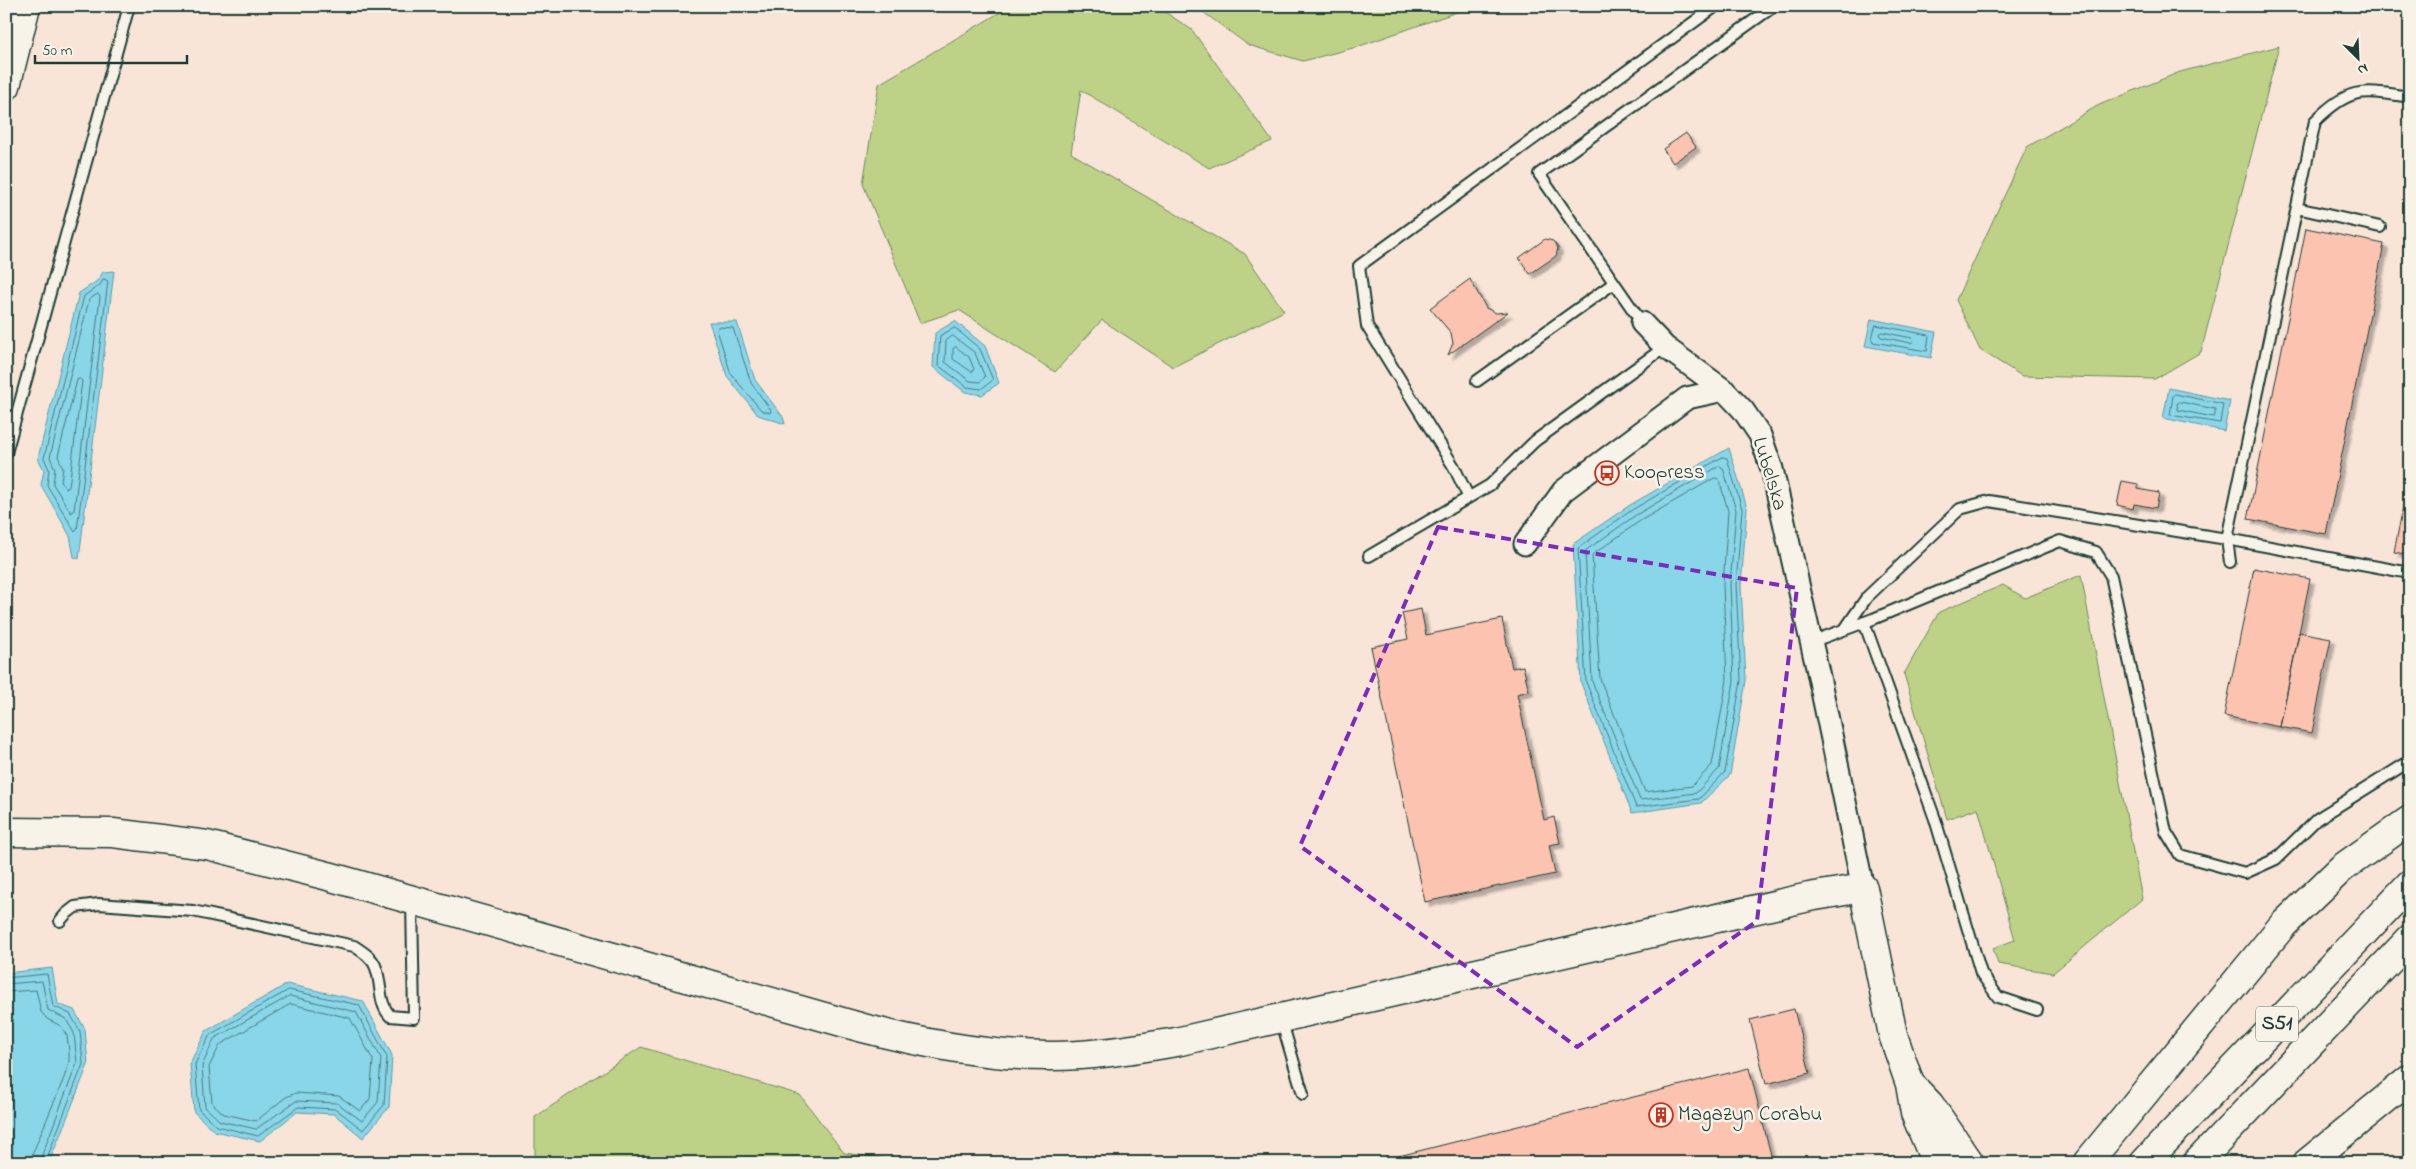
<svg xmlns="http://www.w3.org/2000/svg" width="2416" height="1169" viewBox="0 0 2416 1169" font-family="'Indie Flower',sans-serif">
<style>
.green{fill:#bed287;stroke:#6e885e}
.water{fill:#89d6e9;stroke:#5f99a1}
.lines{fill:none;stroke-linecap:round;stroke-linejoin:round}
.shore{stroke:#497a7c;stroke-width:1}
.building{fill:#fcc3b1;stroke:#1f3d34;filter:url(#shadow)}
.lane-casing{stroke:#1f3d34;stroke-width:14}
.street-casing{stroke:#1f3d34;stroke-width:25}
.secondary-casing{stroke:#1f3d34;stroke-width:31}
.primary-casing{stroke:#1f3d34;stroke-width:31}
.highway-casing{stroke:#1f3d34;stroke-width:31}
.lane{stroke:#f7f3e8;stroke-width:10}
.street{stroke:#f7f3e8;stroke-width:21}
.secondary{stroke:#f7f3e8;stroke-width:28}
.primary{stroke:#f7f3e8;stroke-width:28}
.highway{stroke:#f7f3e8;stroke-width:28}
.marked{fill:none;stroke:#7b2cbf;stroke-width:4;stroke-dasharray:10 6;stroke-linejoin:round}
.labels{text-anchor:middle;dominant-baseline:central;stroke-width:5;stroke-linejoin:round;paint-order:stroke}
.shield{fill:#f7f3e8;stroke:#60746a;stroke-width:1}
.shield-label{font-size:20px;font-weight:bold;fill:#1f3d34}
.poi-label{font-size:21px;fill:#1f3d34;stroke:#f7f3e8;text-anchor:start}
.street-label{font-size:21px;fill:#1f3d34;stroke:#f7f3e8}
</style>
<defs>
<filter id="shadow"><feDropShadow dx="4.5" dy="4.5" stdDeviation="1" flood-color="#0004"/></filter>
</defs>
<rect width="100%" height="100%" fill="#f8e5d8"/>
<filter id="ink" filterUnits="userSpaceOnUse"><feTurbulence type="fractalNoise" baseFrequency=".02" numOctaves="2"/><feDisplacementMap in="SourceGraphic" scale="10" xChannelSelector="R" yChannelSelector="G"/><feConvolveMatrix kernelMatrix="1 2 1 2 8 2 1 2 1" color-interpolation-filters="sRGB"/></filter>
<g filter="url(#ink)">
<!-- green -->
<path class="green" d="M 1011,6 L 1156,6 L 1192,30 L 1272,141 L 1209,168 L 1081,90 L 1071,153 L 1245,254 L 1284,311 L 1173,367 L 1102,320 L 1055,372 L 959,310 L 920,323 L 863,184 L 879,84 Z
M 1199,6 L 1474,6 L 1357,47 L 1303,61 L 1248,45 L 1203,12 Z
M 2279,46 L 2201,352 L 2155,379 L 2022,376 L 1980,350 L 1956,300 L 2027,147 L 2099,105 L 2180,72 Z
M 2081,575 L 2142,899 L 2053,973 L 1998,964 L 1993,948 L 2015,940 L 1978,808 L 1947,819 L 1904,674 L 1939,612 L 2003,585 L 2025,598 Z
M 641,1047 L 800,1095 L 844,1153 L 896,1160 L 898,1163 L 535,1163 L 535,1117 Z"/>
<!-- water -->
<path class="water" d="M 114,271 L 79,559 L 74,557 L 70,536 L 41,485 L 44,470 L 38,458 L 79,293 L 97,281 L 103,272 Z
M 1871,319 L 1936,332 L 1931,358 L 1865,346 Z
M 955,321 L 985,346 L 999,383 L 982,395 L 965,392 L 933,367 L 935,333 Z
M 709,322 L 737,322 L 755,380 L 783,417 L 785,424 L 758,415 L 727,376 Z
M 2169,388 L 2230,401 L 2224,431 L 2163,418 Z
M 1729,448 L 1747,508 L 1741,586 L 1746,681 L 1730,775 L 1701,803 L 1632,813 L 1581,683 L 1573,544 L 1630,505 Z
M 52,968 L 58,1004 L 74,1010 L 85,1029 L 88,1065 L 49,1163 L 6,1163 L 6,973 Z
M 287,984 L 363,1001 L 392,1055 L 389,1107 L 363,1138 L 334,1114 L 297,1112 L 260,1141 L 214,1131 L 194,1112 L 190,1063 L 206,1031 Z"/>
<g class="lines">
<!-- shore -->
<path class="shore" d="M 104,279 L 108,281 L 77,530 L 75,532 L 47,485 L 49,469 L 44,458 L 84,296 L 100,285 Z
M 98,294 L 100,297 L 74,511 L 71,513 L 53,484 L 55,469 L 50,457 L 89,300 Z
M 1876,325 L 1929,335 L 1927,351 L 1873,342 L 1872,339 Z
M 719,327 L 733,328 L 751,383 L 771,410 L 770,413 L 761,410 L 731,374 L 717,330 Z
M 955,328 L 980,349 L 993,380 L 981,389 L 967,387 L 938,365 L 940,336 Z
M 1882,332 L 1912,338 L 1914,341 L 1911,343 L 1881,337 L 1879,334 Z
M 953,336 L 975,353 L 985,377 L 980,382 L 970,381 L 945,362 L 946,341 Z
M 956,347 L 969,357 L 974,369 L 972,372 L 953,359 L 953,349 Z
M 80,379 L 82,381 L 69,487 L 66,489 L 61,482 L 63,468 L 58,456 L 77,380 Z
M 2175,394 L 2223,404 L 2220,423 L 2170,415 L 2173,396 Z
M 2180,402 L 2215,409 L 2215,416 L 2213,417 L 2178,410 L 2177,404 Z
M 1723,457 L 1727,458 L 1742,509 L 1736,585 L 1741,681 L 1725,772 L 1699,799 L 1636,807 L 1586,682 L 1578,548 L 1632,510 Z
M 1720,466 L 1723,468 L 1736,510 L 1730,585 L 1734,681 L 1719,769 L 1696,793 L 1640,800 L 1592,681 L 1585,551 L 1636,515 Z
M 1715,478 L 1719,479 L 1728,511 L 1723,585 L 1727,680 L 1712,765 L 1692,786 L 1645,792 L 1600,679 L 1592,555 L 1640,521 Z
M 6,978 L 47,974 L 53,1006 L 70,1014 L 80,1031 L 83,1064 L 45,1163
M 6,984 L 42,981 L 48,1010 L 66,1019 L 74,1033 L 77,1063 L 39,1163
M 289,990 L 359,1005 L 387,1057 L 384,1105 L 363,1130 L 336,1109 L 298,1107 L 258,1136 L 217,1126 L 199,1110 L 195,1064 L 210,1035 Z
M 6,992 L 36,990 L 41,1012 L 47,1019 L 61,1026 L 67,1036 L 69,1051 L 69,1062 L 64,1078 L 32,1155 L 31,1163
M 290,996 L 356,1012 L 381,1058 L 378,1102 L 362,1121 L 337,1103 L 296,1101 L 256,1129 L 220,1121 L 205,1107 L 202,1066 L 214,1039 Z
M 291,1004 L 350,1018 L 373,1060 L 370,1099 L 360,1111 L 339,1096 L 296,1093 L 286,1097 L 256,1121 L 224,1114 L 212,1103 L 209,1067 L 220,1045 Z"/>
</g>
<!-- building -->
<path class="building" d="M 1686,133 L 1696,147 L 1673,163 L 1663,149 Z
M 2306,228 L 2384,244 L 2326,534 L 2248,519 Z
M 1545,239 L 1553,241 L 1558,248 L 1556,256 L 1530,274 L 1519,258 Z
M 1470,279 L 1486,308 L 1496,313 L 1508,312 L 1448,355 L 1453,343 L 1451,333 L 1430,308 Z
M 2409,477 L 2410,477 L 2410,555 L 2394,552 Z
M 2122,481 L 2138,484 L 2138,489 L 2159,493 L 2156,508 L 2134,504 L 2133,509 L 2117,505 Z
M 2254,568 L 2310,579 L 2280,727 L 2224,716 Z
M 1421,609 L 1426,635 L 1502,619 L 1512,668 L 1523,666 L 1529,691 L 1517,694 L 1544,820 L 1554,817 L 1560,843 L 1549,845 L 1555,874 L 1425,902 L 1371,647 L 1408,639 L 1402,613 Z
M 2299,632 L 2331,638 L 2312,733 L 2280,727 Z
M 1794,1009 L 1810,1073 L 1766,1084 L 1750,1020 Z
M 1749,1068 L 1773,1163 L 1371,1163 Z"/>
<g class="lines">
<!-- lane casing -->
<g class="lane-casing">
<path id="lane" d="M 2297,208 L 2380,227
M 1642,323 L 1539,174 L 1774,6
M 1477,381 L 1614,283
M 6,453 L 129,6
M 1468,496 L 1454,467 L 1367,326 L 1359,266 L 1716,6
M 1369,556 L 1490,485 L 1535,441 L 1665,347
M 2230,562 L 2227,539 L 2315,121 C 2351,86 2362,90 2410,97
M 1864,622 L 1935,819 L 1981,973 L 1998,997 L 2037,1010
M 1845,629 L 1867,597 L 1960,509 L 1989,501 L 2227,539 L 2410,573
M 1811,642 L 1873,619 L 2060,541 L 2096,552 L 2111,576 L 2166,832 L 2180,855 L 2245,873 L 2276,859 L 2317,819 L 2410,761
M 60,921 L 66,914 L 75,907 L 99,904 L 193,911 L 354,946 C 363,952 373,958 376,968 C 382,984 378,1003 390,1016 L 414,1018 L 412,901
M 1281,1019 L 1303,1094"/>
</g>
<!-- street casing -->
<g class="street-casing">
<path id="street" d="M 1642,323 L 1665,347 L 1724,390 L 1743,410 L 1760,435 L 1772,469 L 1818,672 L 1863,888
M 1525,544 L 1563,491 L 1687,398 L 1724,390"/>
</g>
<!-- secondary casing -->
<g class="secondary-casing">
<path id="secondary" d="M 6,832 L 113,833 L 207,845 L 328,876 L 863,1028 C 925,1044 987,1056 1051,1056 C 1093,1056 1134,1049 1176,1042 L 1809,897 L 1863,888 L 1893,1035 L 1910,1084 L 1915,1113 L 1936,1163
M 1913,1087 L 1930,1105 L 1970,1163"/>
</g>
<!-- primary casing -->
<g class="primary-casing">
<path id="primary" d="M 2087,1163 L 2283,925 L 2342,868 L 2410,820
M 2307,1163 L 2410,1079"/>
</g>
<!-- highway casing -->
<g class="highway-casing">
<path id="highway" d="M 6,86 L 26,6
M 2144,1163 L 2410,884
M 2197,1163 L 2410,939"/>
</g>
<!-- lane -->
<use href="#lane" class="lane"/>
<!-- street -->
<use href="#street" class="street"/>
<!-- secondary -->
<use href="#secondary" class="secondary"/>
<!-- primary -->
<use href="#primary" class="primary"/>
<!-- highway -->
<use href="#highway" class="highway"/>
</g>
</g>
<!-- marked area -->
<path class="marked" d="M 1438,527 L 1797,588 L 1757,921 L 1577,1047 L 1300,846 Z"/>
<!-- icons -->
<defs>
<g id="bus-ring" transform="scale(1.25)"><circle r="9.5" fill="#f7f3e8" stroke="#c8321e" stroke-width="1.5"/><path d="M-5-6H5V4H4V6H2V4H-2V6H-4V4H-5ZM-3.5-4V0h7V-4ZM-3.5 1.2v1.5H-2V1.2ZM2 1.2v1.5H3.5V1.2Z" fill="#c8321e"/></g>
<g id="building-ring" transform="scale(1.25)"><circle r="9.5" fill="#f7f3e8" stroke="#c8321e" stroke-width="1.5"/><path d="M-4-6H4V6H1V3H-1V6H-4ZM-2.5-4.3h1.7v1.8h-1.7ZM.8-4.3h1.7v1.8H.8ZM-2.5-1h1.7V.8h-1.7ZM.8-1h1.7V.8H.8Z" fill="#c8321e"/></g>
</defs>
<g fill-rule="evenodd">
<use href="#bus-ring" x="1607" y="473"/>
<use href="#building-ring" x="1661" y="1115"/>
</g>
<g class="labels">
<!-- shield labels -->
<rect class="shield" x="2256" y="1006.5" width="42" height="35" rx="4"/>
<g class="shield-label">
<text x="2277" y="1024">S51</text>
</g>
<!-- poi labels -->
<g class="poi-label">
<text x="1624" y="473">Koopress</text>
<text x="1678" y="1115">Magazyn Corabu</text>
</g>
<!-- street labels -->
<g class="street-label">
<text transform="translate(1769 474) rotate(73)">Lubelska</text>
</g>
</g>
<!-- margin -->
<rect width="2416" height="1169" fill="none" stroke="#f7f3e8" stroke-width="25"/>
<rect x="12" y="12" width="2391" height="1144" fill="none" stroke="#1f3d34" stroke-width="2" filter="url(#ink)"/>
<!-- north arrow -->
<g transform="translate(2358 58) rotate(156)" stroke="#f7f3e8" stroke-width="4" paint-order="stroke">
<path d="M0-4L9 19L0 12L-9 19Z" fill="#1f3d34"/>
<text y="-8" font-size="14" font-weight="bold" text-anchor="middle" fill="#1f3d34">N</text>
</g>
<!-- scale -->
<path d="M35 55v8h152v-8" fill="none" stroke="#1f3d34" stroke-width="2.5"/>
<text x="42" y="55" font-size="15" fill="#1f3d34" stroke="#f7f3e8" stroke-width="4" paint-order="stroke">50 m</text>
</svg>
